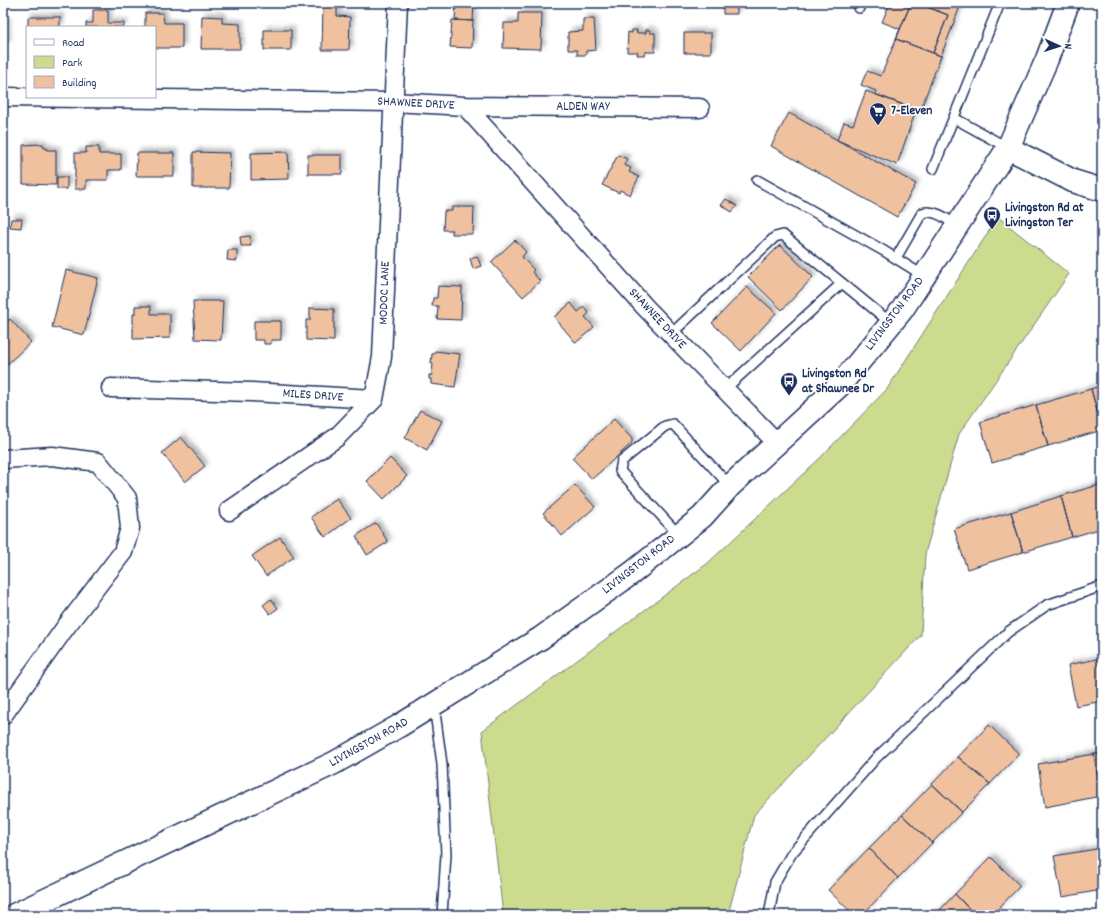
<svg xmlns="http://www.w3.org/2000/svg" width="1105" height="918" viewBox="0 0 1105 918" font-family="Dekko,sans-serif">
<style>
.green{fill:#cddb8f;stroke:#748576}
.building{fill:#efc19f;stroke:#1b2f5e;filter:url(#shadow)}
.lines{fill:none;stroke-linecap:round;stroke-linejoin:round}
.service-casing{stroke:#1b2f5e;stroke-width:12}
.minor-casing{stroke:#1b2f5e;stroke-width:21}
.tertiary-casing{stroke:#1b2f5e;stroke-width:25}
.secondary-casing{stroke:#1b2f5e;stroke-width:25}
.service{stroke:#fff;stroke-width:9}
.minor{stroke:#fff;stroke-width:18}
.tertiary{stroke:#fff;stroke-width:22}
.secondary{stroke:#fff;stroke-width:22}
.labels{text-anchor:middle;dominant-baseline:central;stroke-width:3.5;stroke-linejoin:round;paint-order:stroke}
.street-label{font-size:13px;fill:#1b2f5e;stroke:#fff}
.poi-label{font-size:13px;font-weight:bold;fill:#1b2f5e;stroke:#fff;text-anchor:start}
</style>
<defs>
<filter id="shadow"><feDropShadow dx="3.5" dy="-3.5" stdDeviation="2" flood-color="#0004"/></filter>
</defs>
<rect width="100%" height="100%" fill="#fff"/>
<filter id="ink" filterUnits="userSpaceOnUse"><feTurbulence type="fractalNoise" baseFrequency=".025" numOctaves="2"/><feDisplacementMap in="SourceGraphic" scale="8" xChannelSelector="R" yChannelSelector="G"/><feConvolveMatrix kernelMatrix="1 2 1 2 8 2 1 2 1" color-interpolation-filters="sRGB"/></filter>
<g filter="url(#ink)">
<!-- green -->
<path class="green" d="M 998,217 L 1069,274 L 959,434 L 925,554 L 921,635 L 754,815 L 728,915 L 503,915 L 482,731 L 708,563 L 819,459 L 887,389 Z"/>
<!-- building -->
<path class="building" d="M 456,3 L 474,3 L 473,21 L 455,20 Z
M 890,3 L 911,3 L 896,39 L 900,29 L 882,22 Z
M 911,3 L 917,3 L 948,15 L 933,53 L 896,39 Z
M 917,3 L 961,4 L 941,56 L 933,53 L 948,15 Z
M 723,4 L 737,4 L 737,14 L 723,14 Z
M 323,5 L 337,5 L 337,16 L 350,17 L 349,50 L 322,50 Z
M 93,10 L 108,10 L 108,23 L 124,23 L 124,27 L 86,27 L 86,23 L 93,23 Z
M 145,13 L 163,13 L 164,23 L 182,23 L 182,48 L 155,48 L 155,27 L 145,27 Z
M 518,13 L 542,13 L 541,49 L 503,48 L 504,23 L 518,23 Z
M 202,16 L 222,17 L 222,23 L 240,24 L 240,49 L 201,49 Z
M 28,17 L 60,17 L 60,27 L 28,27 Z
M 583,19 L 594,19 L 596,50 L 586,51 L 586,55 L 577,55 L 577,50 L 568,50 L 568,32 L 583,31 Z
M 6,20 L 7,44 L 3,44 L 3,21 Z
M 452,20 L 473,21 L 472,48 L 450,47 Z
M 264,30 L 291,30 L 291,50 L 264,50 Z
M 632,30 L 637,30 L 636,33 L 646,33 L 646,30 L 650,30 L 650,33 L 655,33 L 655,52 L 645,52 L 645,55 L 637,55 L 638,52 L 627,52 L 628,32 L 632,33 Z
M 684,33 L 711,33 L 711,53 L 684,53 Z
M 896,39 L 941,56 L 920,111 L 875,94 L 876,91 L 861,85 L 867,71 L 881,76 Z
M 866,91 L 916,110 L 897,165 L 837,140 L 844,122 L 853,125 Z
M 789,113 L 916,184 L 897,217 L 771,146 Z
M 43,144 L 44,148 L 47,148 L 47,150 L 56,150 L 56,185 L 23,184 L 23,145 Z
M 86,147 L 99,147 L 99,154 L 121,154 L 121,170 L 108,170 L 108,180 L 86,180 L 86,189 L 75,189 L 75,153 L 86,153 Z
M 193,152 L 230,153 L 229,188 L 193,188 Z
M 288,152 L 289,179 L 251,180 L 251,153 Z
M 137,153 L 174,153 L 174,176 L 136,176 Z
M 308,155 L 342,155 L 342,174 L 308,174 Z
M 618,155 L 627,159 L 624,165 L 631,168 L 629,172 L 639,177 L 630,195 L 620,190 L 619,193 L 602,185 Z
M 57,177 L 67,177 L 67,189 L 57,189 Z
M 726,199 L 737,206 L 732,212 L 721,205 Z
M 452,207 L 474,207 L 473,234 L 452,234 L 452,230 L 443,230 L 444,211 L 452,211 Z
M 11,219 L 22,219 L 21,228 L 10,227 Z
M 250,236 L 251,246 L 241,246 L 240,237 Z
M 515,240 L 526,252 L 522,257 L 534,270 L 532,272 L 540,281 L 523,297 L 491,262 Z
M 780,245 L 813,277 L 782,310 L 748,277 Z
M 228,250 L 237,250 L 237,261 L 227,260 Z
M 477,256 L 481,266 L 473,269 L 470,258 Z
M 66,270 L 98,278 L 84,335 L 52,327 Z
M 438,286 L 462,287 L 461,320 L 437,319 L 438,306 L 432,306 L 433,298 L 437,298 Z
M 747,287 L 776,313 L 741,351 L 712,323 Z
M 193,301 L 223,301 L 221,340 L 195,339 Z
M 571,303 L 578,312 L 584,307 L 589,313 L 585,317 L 594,327 L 578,341 L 575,342 L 554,317 Z
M 135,306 L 151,306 L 151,314 L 170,314 L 170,338 L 133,339 L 133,314 L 135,314 Z
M 310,308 L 334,309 L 334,341 L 306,340 L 306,320 L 310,320 Z
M 10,319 L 31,342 L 3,368 L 3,326 Z
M 254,321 L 281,321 L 281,340 L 271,340 L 271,344 L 264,344 L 264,340 L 254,340 Z
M 435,351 L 460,354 L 455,387 L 431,384 L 431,379 L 429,379 L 429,375 L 432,375 L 433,363 L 431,363 L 432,354 L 434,354 Z
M 1102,385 L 1102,428 L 1091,389 Z
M 1091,389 L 1102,430 L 1048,446 L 1036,405 Z
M 1036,405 L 1048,446 L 992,463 L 980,422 Z
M 420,410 L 442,421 L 427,450 L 405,438 Z
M 614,419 L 632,439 L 632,443 L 592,479 L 572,458 Z
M 181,437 L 205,466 L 185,482 L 162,453 Z
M 390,458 L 407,476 L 384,499 L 367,481 Z
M 1102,484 L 1102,528 L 1072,537 L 1061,496 Z
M 575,485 L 595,507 L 562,536 L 543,513 Z
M 1061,496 L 1072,537 L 1023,552 L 1011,512 Z
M 337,499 L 351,518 L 325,537 L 311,517 Z
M 1011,512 L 1023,552 L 967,569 L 954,529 Z
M 376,523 L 388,542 L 367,555 L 356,536 Z
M 280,537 L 294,557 L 266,576 L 252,556 Z
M 271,599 L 278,608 L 270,614 L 263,605 Z
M 1102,658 L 1102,701 L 1076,706 L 1068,665 Z
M 989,725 L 1019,754 L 990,784 L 958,757 Z
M 1102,753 L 1102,796 L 1101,796 L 1094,754 Z
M 1094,754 L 1101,796 L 1045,807 L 1038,764 Z
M 958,757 L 990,784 L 962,812 L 932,784 Z
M 932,784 L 962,812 L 932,843 L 902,815 Z
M 902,815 L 932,843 L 898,878 L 869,848 Z
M 869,848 L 898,878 L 862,915 L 854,915 L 828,890 Z
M 1102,848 L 1102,890 L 1062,897 L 1054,856 Z
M 991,857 L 1020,886 L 992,915 L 975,915 L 955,894 Z
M 955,894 L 975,915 L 935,915 Z"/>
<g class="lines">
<!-- service casing -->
<g class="service-casing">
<path id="service" d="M 859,8 L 861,3
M 954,118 L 1008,148
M 933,169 L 1000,3
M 757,180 L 884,251 L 924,276
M 896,258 L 922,213 C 935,209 947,219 957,226
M 671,334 L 775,237 L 783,235 L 842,283
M 725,389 L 842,283 L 891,323
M 678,534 L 620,471 L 622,461 L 665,426 L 673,424 L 730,486
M 434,705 L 442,764 L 446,855 L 442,915
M 769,915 L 775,882 L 792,853 L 876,758 L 1008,632 L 1047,605 L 1102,586"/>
</g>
<!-- minor casing -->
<g class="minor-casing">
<path id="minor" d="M 3,97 L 393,102 L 465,106 L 645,307 L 777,443
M 465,106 L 700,108
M 111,388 L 252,392 L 374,399
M 3,459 L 52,456 L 98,462 L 127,498 L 130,528 L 123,552 L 65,628 L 3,715
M 229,511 L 337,437 L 374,399 L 382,357 L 398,3"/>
</g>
<!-- tertiary casing -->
<g class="tertiary-casing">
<path id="tertiary" d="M 1008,148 L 1073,181 L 1102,190"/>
</g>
<!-- secondary casing -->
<g class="secondary-casing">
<path id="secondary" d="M 14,915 L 334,763 L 399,726 L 541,638 L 632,573 L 702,517 L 730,486 L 839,386 L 902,310 L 1008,148 L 1047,59 L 1068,3"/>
</g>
<!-- service -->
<use href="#service" class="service"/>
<!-- minor -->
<use href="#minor" class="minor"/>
<!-- tertiary -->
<use href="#tertiary" class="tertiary"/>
<!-- secondary -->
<use href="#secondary" class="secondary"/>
</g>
</g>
<!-- icons -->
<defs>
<g id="supermarket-pin" transform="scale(0.9)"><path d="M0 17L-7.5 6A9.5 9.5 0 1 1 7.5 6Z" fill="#1b2f5e" stroke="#fff"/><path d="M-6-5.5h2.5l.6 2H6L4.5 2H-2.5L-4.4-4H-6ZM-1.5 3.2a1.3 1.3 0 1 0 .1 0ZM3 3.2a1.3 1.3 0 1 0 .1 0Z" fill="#fff"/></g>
<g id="bus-pin" transform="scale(0.9)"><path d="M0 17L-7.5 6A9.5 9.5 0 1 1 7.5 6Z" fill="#1b2f5e" stroke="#fff"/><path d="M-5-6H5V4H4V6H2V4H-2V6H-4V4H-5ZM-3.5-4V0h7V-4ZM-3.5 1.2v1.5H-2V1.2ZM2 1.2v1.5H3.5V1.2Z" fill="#fff"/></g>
</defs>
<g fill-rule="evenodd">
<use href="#supermarket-pin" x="878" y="111"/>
<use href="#bus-pin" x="992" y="215"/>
<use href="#bus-pin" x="789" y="381"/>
</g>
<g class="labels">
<!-- street labels -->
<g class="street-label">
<text transform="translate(416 104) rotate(3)">SHAWNEE DRIVE</text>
<text x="583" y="107">ALDEN WAY</text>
<text transform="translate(385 293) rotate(-88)">MODOC LANE</text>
<text transform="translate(895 314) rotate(-53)">LIVINGSTON ROAD</text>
<text transform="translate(657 319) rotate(47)">SHAWNEE DRIVE</text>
<text transform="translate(313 396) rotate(4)">MILES DRIVE</text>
<text transform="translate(639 565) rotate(-38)">LIVINGSTON ROAD</text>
<text transform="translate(369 743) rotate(-29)">LIVINGSTON ROAD</text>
</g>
<!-- poi labels -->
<g class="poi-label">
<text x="891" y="111">7-Eleven</text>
<text x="1005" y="208">Livingston Rd at<tspan x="1005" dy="15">Livingston Ter</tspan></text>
<text x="802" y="374">Livingston Rd<tspan x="802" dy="15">at Shawnee Dr</tspan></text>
</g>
</g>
<!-- margin -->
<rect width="1105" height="918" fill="none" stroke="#fff" stroke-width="16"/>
<rect x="8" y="8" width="1089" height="902" fill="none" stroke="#1b2f5e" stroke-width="1.5" filter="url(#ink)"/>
<!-- legend -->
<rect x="26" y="26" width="130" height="72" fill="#ffffff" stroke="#a4acbf"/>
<rect x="34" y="39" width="20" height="6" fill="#ffffff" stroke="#a4acbf"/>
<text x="62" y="46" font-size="12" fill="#1b2f5e">Road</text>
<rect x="34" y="56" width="20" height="12" fill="#cddb8f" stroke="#a4acbf"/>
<text x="62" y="66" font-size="12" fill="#1b2f5e">Park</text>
<rect x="34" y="76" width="20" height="12" fill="#efc19f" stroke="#a4acbf"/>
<text x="62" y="86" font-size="12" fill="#1b2f5e">Building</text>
<!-- north arrow -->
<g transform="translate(1059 46) rotate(93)" stroke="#ffffff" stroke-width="3" paint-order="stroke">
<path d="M0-3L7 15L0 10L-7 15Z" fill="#1b2f5e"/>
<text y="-6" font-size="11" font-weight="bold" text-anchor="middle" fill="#1b2f5e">N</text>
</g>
</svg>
